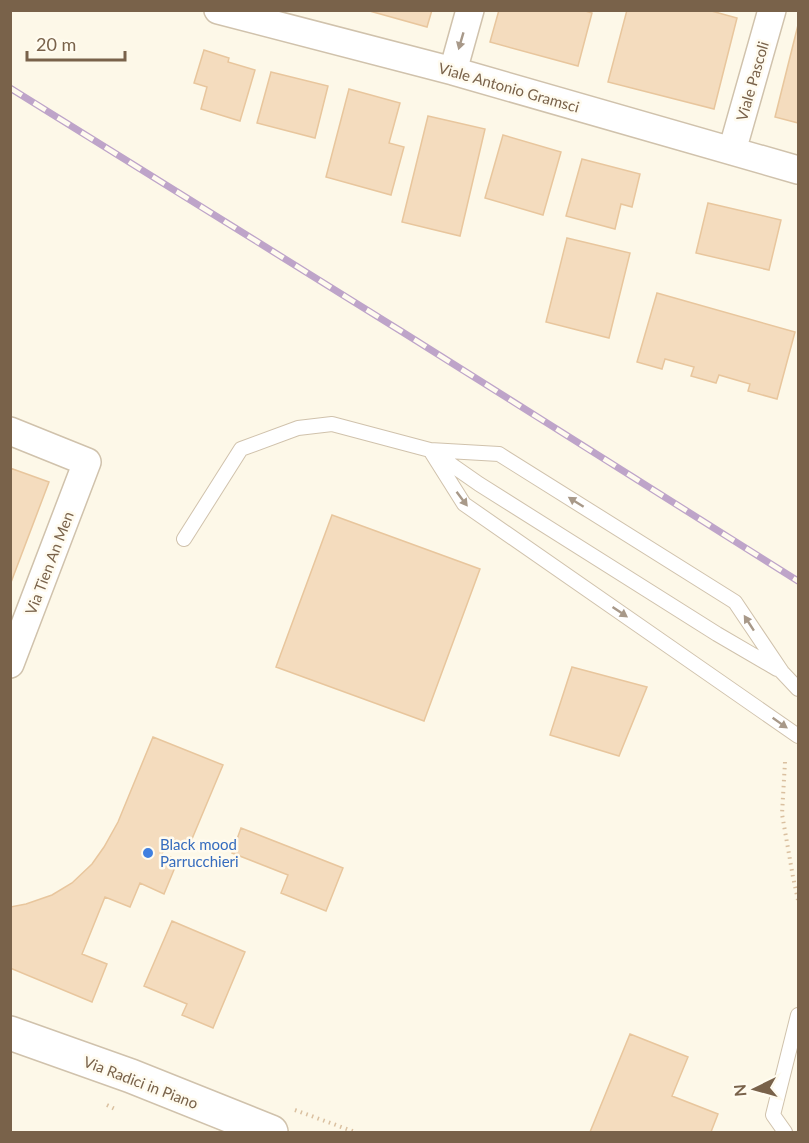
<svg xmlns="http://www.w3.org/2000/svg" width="809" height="1143" viewBox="0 0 809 1143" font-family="Lato,sans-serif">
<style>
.building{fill:#f4dcbe;stroke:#e8c69d;stroke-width:1.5}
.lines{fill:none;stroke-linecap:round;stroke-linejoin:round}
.service-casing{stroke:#d0c2ac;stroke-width:16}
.minor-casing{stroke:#d0c2ac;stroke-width:30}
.tertiary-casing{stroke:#d0c2ac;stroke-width:36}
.path{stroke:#dac0a0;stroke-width:4;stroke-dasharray:1.5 4.5;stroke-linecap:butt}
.service{stroke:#fff;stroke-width:14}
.minor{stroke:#fff;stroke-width:27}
.tertiary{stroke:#fff;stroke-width:33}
.rail-casing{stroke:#bea4c9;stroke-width:7}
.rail{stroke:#fffbef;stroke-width:4.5;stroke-dasharray:14;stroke-linecap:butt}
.oneway{fill:#a89989}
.shop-dot{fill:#3f7fe0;stroke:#fffbef;stroke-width:2}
.labels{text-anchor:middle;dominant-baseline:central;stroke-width:5;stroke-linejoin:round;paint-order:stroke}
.street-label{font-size:15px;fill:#79624a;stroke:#fffbef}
.shop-label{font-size:15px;fill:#366cbe;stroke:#fffbef;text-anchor:start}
</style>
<rect width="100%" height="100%" fill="#fdf8e8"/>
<!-- building -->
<path class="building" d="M 366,10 L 432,10 L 427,27 Z
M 499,10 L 582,10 L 592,13 L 578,66 L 490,42 Z
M 627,10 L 708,10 L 737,18 L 714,109 L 608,82 Z
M 798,25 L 798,123 L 775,117 Z
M 204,50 L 229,58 L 228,62 L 255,70 L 240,121 L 201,109 L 207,87 L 194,83 Z
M 271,72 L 328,86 L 315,138 L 257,123 Z
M 349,89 L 400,103 L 389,143 L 404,147 L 391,195 L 326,177 Z
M 428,116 L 485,129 L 460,236 L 402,222 Z
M 503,135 L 561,152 L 543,215 L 485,198 Z
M 582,159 L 640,174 L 632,207 L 621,204 L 615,229 L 566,216 Z
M 708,203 L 781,220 L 769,270 L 696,253 Z
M 567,238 L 630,253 L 609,338 L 546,322 Z
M 657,293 L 795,332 L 777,399 L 748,391 L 750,384 L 719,375 L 716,383 L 691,376 L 694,367 L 665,359 L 662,369 L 637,362 Z
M 10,468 L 49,482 L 10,585 Z
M 332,515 L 480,569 L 424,721 L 276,667 Z
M 572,667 L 647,687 L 619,756 L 550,735 Z
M 153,737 L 223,765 L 189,846 L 169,838 L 162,854 L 178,860 L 164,894 L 140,883 L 130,907 L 105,897 L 82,954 L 107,964 L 92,1002 L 10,968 L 10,907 L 26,904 L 52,895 L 72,883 L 92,864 L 104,847 L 118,822 Z
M 241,828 L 343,868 L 326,911 L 281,893 L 288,875 L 232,853 Z
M 172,921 L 245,952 L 213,1028 L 182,1015 L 187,1004 L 144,986 Z
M 630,1034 L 688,1057 L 672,1096 L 718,1114 L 711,1132 L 590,1132 Z"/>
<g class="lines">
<!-- service casing -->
<g class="service-casing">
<path id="service" d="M 430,450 L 464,504 L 798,736
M 436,454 L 479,484 L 717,634 L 777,669
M 184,539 L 241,449 L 298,428 L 332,424 L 430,450 L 499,454 L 735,602 L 782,672 L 798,689
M 785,1132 L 773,1115 L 798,1015"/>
</g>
<!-- minor casing -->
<g class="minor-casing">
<path id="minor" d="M 218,10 L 453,71 L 798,170
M 453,71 L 470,10
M 732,151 L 772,10
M 10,431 L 87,462 L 10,664"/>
</g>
<!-- tertiary casing -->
<g class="tertiary-casing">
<path id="tertiary" d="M 10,1033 L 131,1076 L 271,1132"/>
</g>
<!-- path -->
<path class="path" d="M 785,762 L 782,814 L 793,877 L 798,900
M 107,1105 L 117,1110
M 295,1110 L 355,1132"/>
<!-- service -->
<use href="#service" class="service"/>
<!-- minor -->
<use href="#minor" class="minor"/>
<!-- tertiary -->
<use href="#tertiary" class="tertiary"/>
<!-- rail casing -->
<g class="rail-casing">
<path id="rail" d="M 10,88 L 404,333 L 798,581"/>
</g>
<!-- rail -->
<use href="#rail" class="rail"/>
</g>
<!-- one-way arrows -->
<defs><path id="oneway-solid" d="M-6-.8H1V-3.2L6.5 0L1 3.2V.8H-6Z" transform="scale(1.5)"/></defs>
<g class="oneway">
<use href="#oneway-solid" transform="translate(461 41) rotate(106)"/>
<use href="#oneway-solid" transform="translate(462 499) rotate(53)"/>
<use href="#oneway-solid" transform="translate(576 502) rotate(-148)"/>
<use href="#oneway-solid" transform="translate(620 612) rotate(34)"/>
<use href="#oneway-solid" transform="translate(749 623) rotate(-123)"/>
<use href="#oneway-solid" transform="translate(780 723) rotate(35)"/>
</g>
<!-- markers -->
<circle class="shop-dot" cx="148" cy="853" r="6"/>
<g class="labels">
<!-- street labels -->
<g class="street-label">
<text transform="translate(752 81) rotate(-74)">Viale Pascoli</text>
<text transform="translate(509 87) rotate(16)">Viale Antonio Gramsci</text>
<text transform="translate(49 563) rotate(-69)">Via Tien An Men</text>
<text transform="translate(141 1082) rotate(21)">Via Radici in Piano</text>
</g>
<!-- shop labels -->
<g class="shop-label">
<text x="160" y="844">Black mood<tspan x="160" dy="17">Parrucchieri</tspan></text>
</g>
</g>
<!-- border -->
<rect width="809" height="1143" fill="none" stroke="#79624a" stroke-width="24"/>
<!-- north arrow -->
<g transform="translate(755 1089) rotate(265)" stroke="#fffbef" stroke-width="4.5" paint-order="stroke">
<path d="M0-4.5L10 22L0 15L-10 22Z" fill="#79624a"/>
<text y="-9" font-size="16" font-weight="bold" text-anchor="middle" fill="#79624a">N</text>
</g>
<!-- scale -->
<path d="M27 51v9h98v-9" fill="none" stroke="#79624a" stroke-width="3"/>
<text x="36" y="51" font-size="18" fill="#79624a" stroke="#fffbef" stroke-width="4.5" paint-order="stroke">20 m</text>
</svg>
